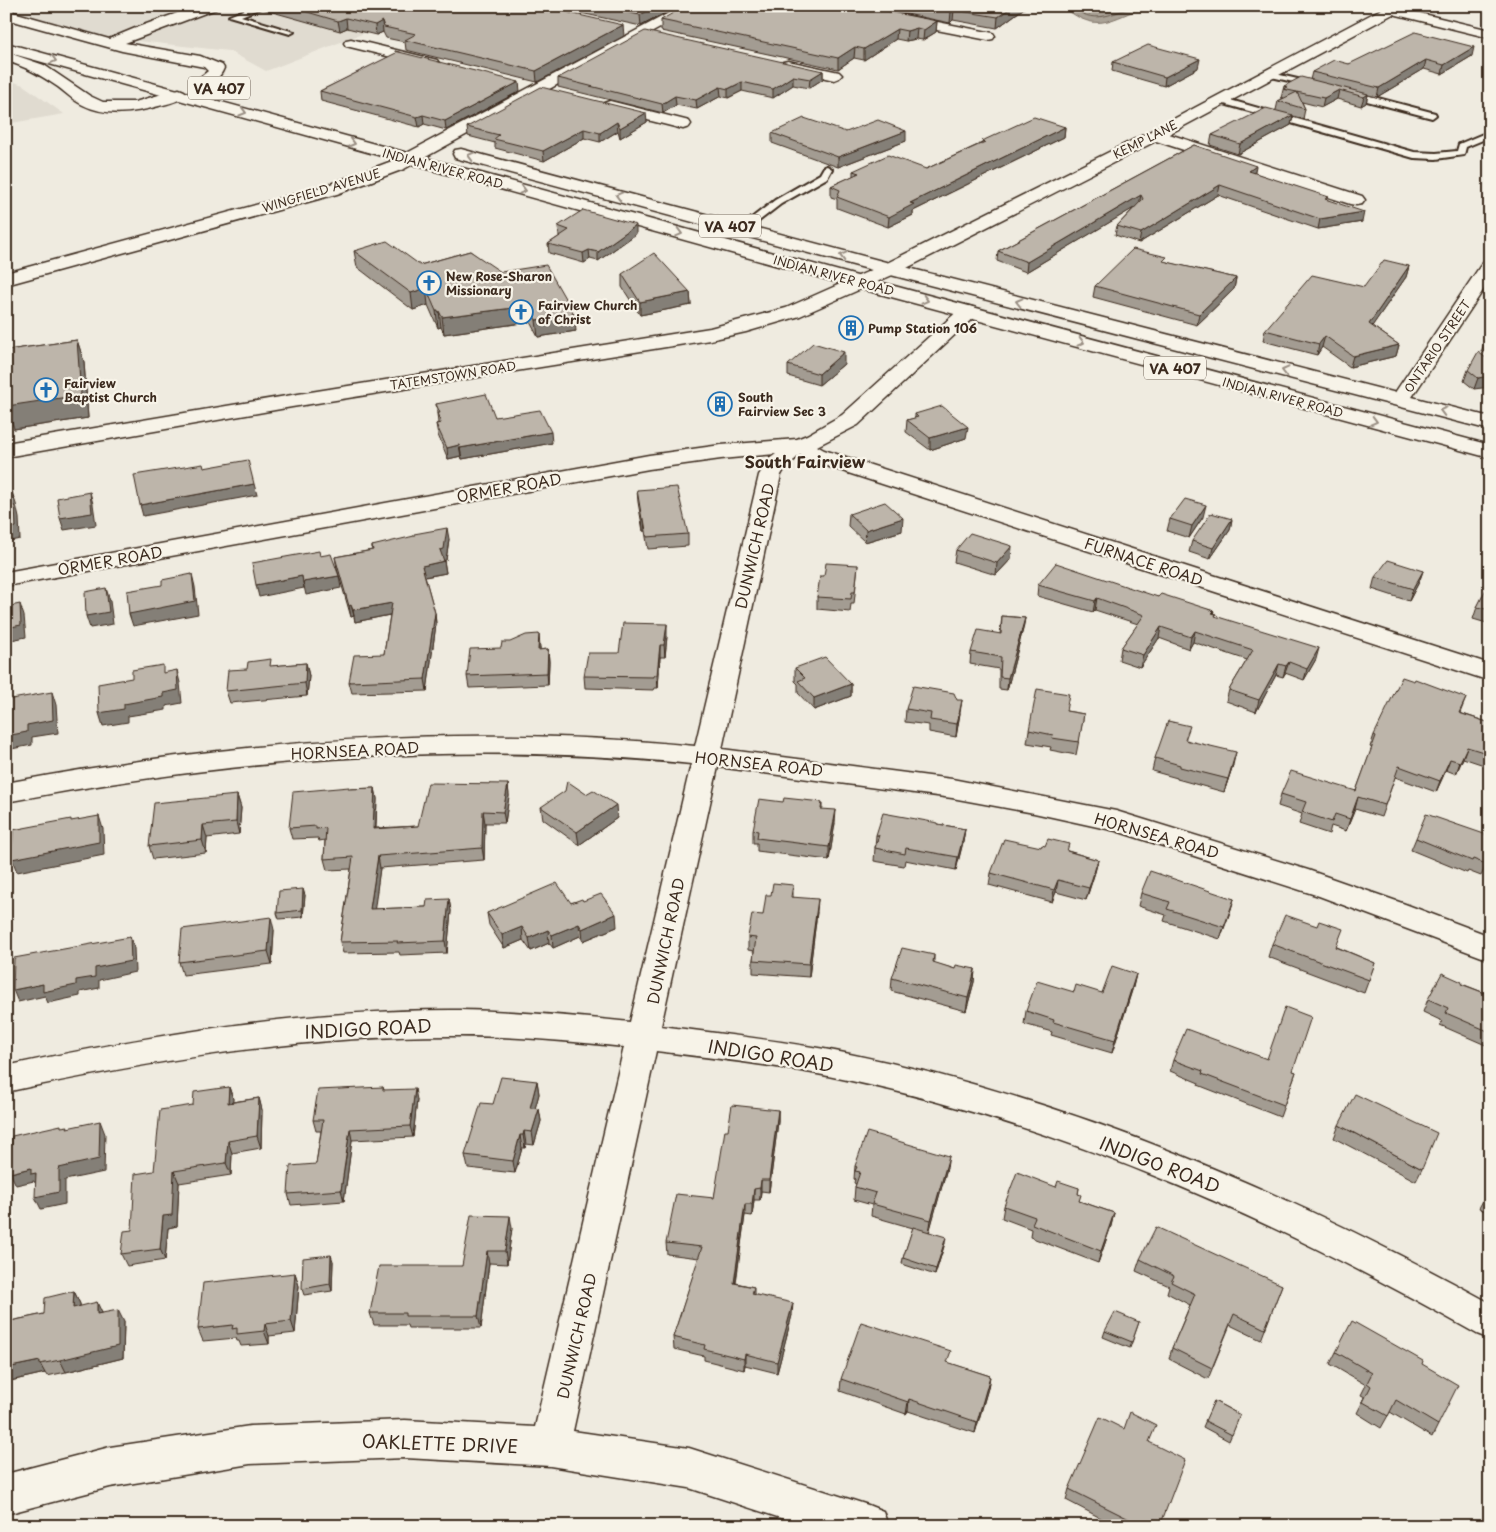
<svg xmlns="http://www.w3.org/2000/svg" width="1496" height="1532" viewBox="0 0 1496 1532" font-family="'Playpen Sans',sans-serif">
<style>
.built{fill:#e0dbd0}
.water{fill:#aaa296;stroke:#7e7266}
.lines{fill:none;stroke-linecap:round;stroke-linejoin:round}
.shore{stroke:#675a4e;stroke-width:1}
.service-casing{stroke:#3b2a1e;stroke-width:4}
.minor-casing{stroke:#3b2a1e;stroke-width:3}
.primary-casing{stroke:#3b2a1e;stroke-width:3}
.service{fill:#f7f3e8;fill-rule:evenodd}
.minor{fill:#f7f3e8;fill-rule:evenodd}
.primary{fill:#f7f3e8;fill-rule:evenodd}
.wall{fill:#a39c92;stroke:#3b2a1e}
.shaded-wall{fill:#847f77;stroke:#3b2a1e}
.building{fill:#bdb5aa;stroke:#3b2a1e}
.oneway{stroke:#998e83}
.labels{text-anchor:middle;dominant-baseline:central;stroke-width:4.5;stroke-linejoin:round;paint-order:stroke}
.far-street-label{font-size:12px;fill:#3b2a1e;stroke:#f7f3e8}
.far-poi-label{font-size:12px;font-weight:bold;fill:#3b2a1e;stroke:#f7f3e8;text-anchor:start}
.shield{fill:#f7f3e8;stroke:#73665b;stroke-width:1}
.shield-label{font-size:14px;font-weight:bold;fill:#3b2a1e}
.street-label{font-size:15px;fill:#3b2a1e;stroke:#f7f3e8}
.neighbourhood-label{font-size:16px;font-weight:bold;fill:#3b2a1e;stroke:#f7f3e8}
.near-street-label{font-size:18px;fill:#3b2a1e;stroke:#f7f3e8}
</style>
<rect width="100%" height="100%" fill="#efebe0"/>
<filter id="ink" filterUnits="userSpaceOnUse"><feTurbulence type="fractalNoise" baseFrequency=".02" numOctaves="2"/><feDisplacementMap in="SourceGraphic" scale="10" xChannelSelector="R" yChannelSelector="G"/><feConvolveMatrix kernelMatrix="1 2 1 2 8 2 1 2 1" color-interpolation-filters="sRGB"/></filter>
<g filter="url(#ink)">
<!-- built -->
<path class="built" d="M 6,6 L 434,6 L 266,71 L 229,51 L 101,37 L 6,9 Z
M 6,79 L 23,85 L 64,114 L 6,124 Z"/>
<!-- water -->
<path class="water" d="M 1071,6 L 1141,6 L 1139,9 C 1108,21 1096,32 1066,9 Z"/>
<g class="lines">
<!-- shore -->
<path class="shore" d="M 1073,6 C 1090,26 1113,14 1134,6"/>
<!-- service casing -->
<g class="service-casing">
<path id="service" d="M 254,6 L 266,6 L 241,16 L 294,32 L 290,34 L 229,16 Z
M 1267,72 L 1315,83 L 1319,85 L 1315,87 L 1267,76 Z
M 1347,90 L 1435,113 L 1436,115 L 1432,118 L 1344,95 L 1343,93 Z
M 1217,98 L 1223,98 L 1414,152 L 1436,153 L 1457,151 L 1459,144 L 1490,131 L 1490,137 L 1466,147 L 1464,155 L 1436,159 L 1414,158 L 1217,102 Z
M 827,166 L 832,169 L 827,178 L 781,204 L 746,231 L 740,231 L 740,227 L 775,200 L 820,174 L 824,167 Z"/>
</g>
<!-- minor casing -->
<g class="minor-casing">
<path id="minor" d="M 197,6 L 218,6 L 216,9 L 125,43 L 200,56 L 222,65 L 224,68 C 220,79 207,89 196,86 L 193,83 L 208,71 L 204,67 L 122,51 L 6,19 L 6,10 L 109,39 L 138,27 Z
M 682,6 L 700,6 L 404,169 L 337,194 L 6,285 L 6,273 L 325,186 L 392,161 Z
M 827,6 L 857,6 L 988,32 L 993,33 L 995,36 L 993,39 L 988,40 L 834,10 Z
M 1387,6 L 1405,6 L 1403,9 L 1490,30 L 1490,38 L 1393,14 L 1169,134 L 1362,196 L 1365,200 L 1362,204 L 1356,205 L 1350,204 L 1156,141 L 897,273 L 800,316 L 746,332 L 710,340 L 292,407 L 6,457 L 6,443 L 292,395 L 710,328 L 786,308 L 883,265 L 1149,132 Z
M 351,39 L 437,60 L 439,63 L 437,66 L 432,67 L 346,46 L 344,43 L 346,40 Z
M 6,52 L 44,65 L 90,96 L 103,102 L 135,102 L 179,89 L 184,91 L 187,94 C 182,101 167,104 159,106 C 134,113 107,117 83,105 C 74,101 66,93 58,87 C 42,76 25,66 6,61 Z
M 788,61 L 839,72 L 842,75 L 839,78 L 834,80 L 783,68 L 781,65 L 783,62 Z
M 610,101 L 689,121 L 691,124 L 689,127 L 683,129 L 604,109 L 602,106 L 604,103 Z
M 1490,261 L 1490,280 L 1410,400 L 1407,404 L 1400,406 L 1393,404 L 1390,400 L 1483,262 Z
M 968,306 L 975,308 L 978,312 L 975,316 L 858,425 L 817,446 L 824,450 L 1490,664 L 1490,681 L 808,460 L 800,455 L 785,468 L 781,475 L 722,749 L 952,779 L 1116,811 L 1308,870 L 1405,904 L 1490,936 L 1490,960 L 1319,896 L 1116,831 L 1034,813 L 952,798 L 718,767 L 661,1026 C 723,1034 784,1041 845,1053 C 1072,1099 1288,1192 1490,1303 L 1490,1339 L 1477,1334 C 1279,1222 1071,1128 847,1080 C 784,1066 720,1059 656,1051 L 573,1431 L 689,1448 L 868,1505 L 883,1511 L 888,1526 L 805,1526 L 689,1488 L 550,1466 L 405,1458 L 250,1464 L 110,1487 L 6,1514 L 6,1474 L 110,1447 L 250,1426 L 405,1420 L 535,1427 L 624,1047 C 569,1041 514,1036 459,1036 C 306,1035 155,1060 6,1092 L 6,1066 C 155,1034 307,1009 460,1010 C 517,1011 574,1016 630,1022 L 691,764 C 462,740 231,759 6,802 L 6,783 C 233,740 465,723 695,746 L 759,475 L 769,459 L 776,454 L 721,459 L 649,469 L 6,586 L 6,572 L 649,455 L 721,445 L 797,439 L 807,435 L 842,415 L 961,308 Z"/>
</g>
<!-- primary casing -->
<g class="primary-casing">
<path id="primary" d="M 6,43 L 868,279 L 1490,445 L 1490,458 L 854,287 L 6,52 Z
M 461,149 L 897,265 L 1490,417 L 1490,430 L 883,273 L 455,158 L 453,154 L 455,150 Z"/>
</g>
<!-- service -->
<use href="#service" class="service"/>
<!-- minor -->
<use href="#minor" class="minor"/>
<!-- primary -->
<use href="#primary" class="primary"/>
</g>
<!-- wall -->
<path class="wall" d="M 262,6 L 397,6 L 404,8 L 624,36 L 537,82 L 406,50 L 405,42 L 386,38 L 383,32 L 376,35 L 347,28 L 340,31 L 262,9 Z
M 548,6 L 678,6 L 641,26 Z
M 868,6 L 1027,6 L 997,28 L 953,20 L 950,23 Z
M 661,20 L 937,21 L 936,32 L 923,40 L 916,39 L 906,41 L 896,39 L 864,60 L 854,58 L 838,69 L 661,31 Z
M 395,51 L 520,91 L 446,130 L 424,124 L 419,127 L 321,101 L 320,91 L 396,54 Z
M 1472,56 L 1442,74 L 1424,69 L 1377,97 L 1368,95 L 1366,103 L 1361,106 L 1337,99 L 1322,107 L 1302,102 L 1305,109 L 1303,119 L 1293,116 L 1291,125 L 1238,154 L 1210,145 L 1212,135 L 1276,110 L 1278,101 L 1284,98 L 1281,98 L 1284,86 L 1310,80 L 1312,72 L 1349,64 Z
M 1113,62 L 1198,68 L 1164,86 L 1112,71 Z
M 823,71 L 823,79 L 809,88 L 793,85 L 773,98 L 742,91 L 728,98 L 721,96 L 697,109 L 676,105 L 663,113 L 558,87 L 558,78 Z
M 647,122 L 620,138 L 618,131 L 600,142 L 584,138 L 544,161 L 495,148 L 495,143 L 468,136 L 467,127 Z
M 1065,127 L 1064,137 L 913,211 L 913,215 L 888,227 L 837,208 L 837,199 L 831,197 L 831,186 L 853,176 L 853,171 L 926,169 L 982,143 L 982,141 Z
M 846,132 L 906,141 L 838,167 L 772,143 L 772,133 Z
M 1194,145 L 1255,173 L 1328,200 L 1362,222 L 1318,229 L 1218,195 L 1139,243 L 1115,235 L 1117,226 L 1135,207 L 1026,272 L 997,261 L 998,251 Z
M 558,226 L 636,234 L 598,261 L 590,259 L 584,263 L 549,253 L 548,244 L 560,236 L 559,236 Z
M 354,251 L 420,265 L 470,251 L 576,331 L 538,337 L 530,322 L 444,334 L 441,327 L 438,328 L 428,305 L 413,310 L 357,267 Z
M 1166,262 L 1236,278 L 1234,289 L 1197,325 L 1093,297 L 1095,286 Z
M 1409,266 L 1406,277 L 1372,326 L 1399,345 L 1396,356 L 1350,367 L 1322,347 L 1317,355 L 1263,341 L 1265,330 L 1364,287 Z
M 622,274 L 690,292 L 691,305 L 640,315 L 622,287 Z
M 1490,332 L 1490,354 L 1481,352 L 1485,341 Z
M 77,340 L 84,362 L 88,418 L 14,429 L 7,404 L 6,404 L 6,354 L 9,353 L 8,350 Z
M 1490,361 L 1474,389 L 1464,381 L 1468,370 Z
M 844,364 L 819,385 L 788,376 L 788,365 Z
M 436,404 L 495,417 L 552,443 L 462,459 L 461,456 L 448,459 L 438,435 L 436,424 L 438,423 Z
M 915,414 L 966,438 L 930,450 L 906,432 L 907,420 L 915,418 Z
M 637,490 L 688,534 L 688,546 L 648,549 L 645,531 L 643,531 L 638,502 Z
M 849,514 L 902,531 L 865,542 L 848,526 Z
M 1203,517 L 1189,538 L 1167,531 L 1170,519 Z
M 1232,519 L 1230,530 L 1210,559 L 1189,552 L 1192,541 Z
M 449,539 L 446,560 L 444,560 L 446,573 L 425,577 L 435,613 L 436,624 L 427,691 L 352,693 L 349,682 L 384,654 L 390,615 L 355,622 L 354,616 L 351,617 L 337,569 L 335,557 L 372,550 L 372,546 Z
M 956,550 L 1011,559 L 996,575 L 954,562 Z
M 858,565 L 854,604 L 851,604 L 850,612 L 817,609 L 817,597 L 824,576 Z
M 1423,571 L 1419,582 L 1409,601 L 1372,589 L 1375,577 Z
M 1038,585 L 1158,597 L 1214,611 L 1213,614 L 1216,614 L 1215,616 L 1316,659 L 1304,680 L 1285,673 L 1283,677 L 1276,675 L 1256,712 L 1226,701 L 1229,690 L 1247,660 L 1193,642 L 1189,649 L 1159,638 L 1140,667 L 1119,660 L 1121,648 L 1138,624 L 1095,610 L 1093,612 L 1037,596 Z
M 1490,585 L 1490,624 L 1473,619 L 1477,607 Z
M 1002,616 L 1025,618 L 1023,629 L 1007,690 L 999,689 L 999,669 L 970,664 L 971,652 L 1000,634 Z
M 667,636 L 665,657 L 660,657 L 658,688 L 655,688 L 654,690 L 585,688 L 584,676 L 619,653 Z
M 540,647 L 540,650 L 548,649 L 549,662 L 548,685 L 469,688 L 467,676 Z
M 306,663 L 309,676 L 307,696 L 230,703 L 226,691 L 273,666 Z
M 795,668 L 851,684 L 851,696 L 814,710 L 798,693 L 798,684 L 795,681 Z
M 1466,698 L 1460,713 L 1490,723 L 1490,767 L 1463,758 L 1456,774 L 1446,770 L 1436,792 L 1395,777 L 1381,817 L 1355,809 L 1346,831 L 1331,826 L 1329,834 L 1299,824 L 1302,814 L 1278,806 L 1281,794 L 1356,791 L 1372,748 L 1370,747 L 1374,735 Z
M 906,709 L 960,713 L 956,737 L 929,732 L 929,725 L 905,722 Z
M 1066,711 L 1084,714 L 1076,755 L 1050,750 L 1051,747 L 1027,743 L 1029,730 Z
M 1187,740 L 1233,765 L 1224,792 L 1177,779 L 1177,778 L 1152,771 L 1155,758 Z
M 508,784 L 509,796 L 505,823 L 485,823 L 484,860 L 380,868 L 374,909 L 426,907 L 449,899 L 451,911 L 447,953 L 400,955 L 399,952 L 343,953 L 340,942 L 351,869 L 327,870 L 324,859 L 325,840 L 319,841 L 318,838 L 292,839 L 289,828 L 349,789 L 375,788 L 377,799 L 376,828 L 418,826 Z
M 237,795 L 241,808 L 239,834 L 207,838 L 206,853 L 153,859 L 149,846 Z
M 783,802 L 822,802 L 822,809 L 835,823 L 829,860 L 757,851 L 757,843 L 753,843 L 753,830 Z
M 541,807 L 617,818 L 579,845 L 543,819 Z
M 938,824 L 965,829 L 963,842 L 956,870 L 905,860 L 904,866 L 874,861 L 876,835 Z
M 1416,838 L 1490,857 L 1481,876 L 1468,871 L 1467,873 L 1411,850 Z
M 1041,847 L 1068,851 L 1098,860 L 1095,872 L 1086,900 L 1056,892 L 1052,902 L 989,885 L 991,873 Z
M 793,885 L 793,897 L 817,912 L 809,977 L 753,973 L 753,960 L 754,951 L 748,950 L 748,937 L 763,915 L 771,895 Z
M 1141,893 L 1234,899 L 1230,912 L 1220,939 L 1164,921 L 1166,915 L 1138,906 Z
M 305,895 L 303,917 L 279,919 L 277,913 Z
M 583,901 L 617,927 L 583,941 L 580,936 L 553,948 L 549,943 L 531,951 L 523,940 L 504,948 L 489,925 L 487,913 Z
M 274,930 L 272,964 L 183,975 L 179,962 Z
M 1272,944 L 1337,947 L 1375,963 L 1364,993 L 1268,957 Z
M 934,955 L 934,963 L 955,969 L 975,969 L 974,982 L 966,1011 L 891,991 L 892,978 Z
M 1136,974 L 1133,987 L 1112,1053 L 1051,1035 L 1052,1032 L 1024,1024 L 1026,1011 L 1074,992 L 1102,993 Z
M 1462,984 L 1490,995 L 1490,1047 L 1440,1025 L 1442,1021 L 1423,1012 L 1428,999 Z
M 1173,1060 L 1293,1071 L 1296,1072 L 1280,1117 L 1198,1085 L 1199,1083 L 1170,1071 Z
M 537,1081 L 539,1094 L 535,1108 L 539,1109 L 541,1121 L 534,1145 L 526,1144 L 525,1148 L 522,1148 L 515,1173 L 468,1168 L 465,1155 L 493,1104 Z
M 229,1087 L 233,1099 L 232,1102 L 259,1098 L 262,1110 L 261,1148 L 232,1153 L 231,1175 L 179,1183 L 177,1226 L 168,1228 L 165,1260 L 127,1266 L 121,1254 L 132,1230 L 154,1171 L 193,1105 Z
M 383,1087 L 384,1090 L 417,1100 L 413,1137 L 352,1140 L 344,1201 L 291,1205 L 288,1194 L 316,1164 L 321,1131 L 316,1131 L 313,1120 Z
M 778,1110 L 778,1122 L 769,1192 L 761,1191 L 760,1200 L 754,1200 L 752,1216 L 745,1215 L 736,1283 L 754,1287 L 754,1294 L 792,1315 L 777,1373 L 745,1365 L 744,1370 L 704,1360 L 704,1356 L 674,1349 L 673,1337 L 699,1258 L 667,1254 L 666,1243 L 714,1198 L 728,1130 Z
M 1339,1125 L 1422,1169 L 1416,1181 L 1334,1138 Z
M 855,1166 L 947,1168 L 929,1232 L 945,1243 L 935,1275 L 902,1264 L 903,1258 L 913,1228 L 871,1216 L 872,1205 L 854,1200 L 855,1187 L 856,1184 L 854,1183 L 855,1179 L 854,1179 Z
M 1056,1187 L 1079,1188 L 1078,1194 L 1079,1201 L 1114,1213 L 1111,1226 L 1098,1263 L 1030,1237 L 1031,1229 L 1002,1218 L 1004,1206 Z
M 1490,1188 L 1490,1214 L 1479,1208 Z
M 512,1228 L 507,1264 L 489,1263 L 481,1328 L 408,1328 L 407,1325 L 374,1325 L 370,1313 L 462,1266 Z
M 1140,1259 L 1282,1285 L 1261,1340 L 1230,1325 L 1208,1379 L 1169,1359 L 1172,1348 L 1190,1305 L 1167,1293 L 1169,1286 L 1136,1271 Z
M 333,1261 L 332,1291 L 304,1295 L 302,1289 Z
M 295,1273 L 299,1286 L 295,1333 L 269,1336 L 269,1344 L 241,1346 L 239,1341 L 237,1341 L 236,1338 L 203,1341 L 198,1329 Z
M 74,1291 L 80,1304 L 80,1306 L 102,1313 L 124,1322 L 123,1358 L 66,1372 L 47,1376 L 45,1373 L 10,1381 L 6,1374 L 6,1322 L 44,1314 Z
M 1139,1322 L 1130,1348 L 1103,1337 L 1105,1331 Z
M 1336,1352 L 1422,1364 L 1438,1425 L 1432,1437 L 1390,1412 L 1381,1428 L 1357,1413 L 1365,1397 L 1361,1395 L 1366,1385 L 1330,1364 Z
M 949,1363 L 990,1376 L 988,1388 L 975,1433 L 908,1411 L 906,1414 L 840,1391 L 841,1379 Z
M 1214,1401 L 1240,1415 L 1229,1441 L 1203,1427 Z
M 1150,1443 L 1160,1526 L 1116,1526 L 1066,1500 L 1069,1489 Z"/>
<!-- shaded-wall -->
<path class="shaded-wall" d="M 657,6 L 678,6 L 641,26 L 640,15 Z
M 1013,6 L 1027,6 L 997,28 L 998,17 Z
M 954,10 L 953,20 L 950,23 L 951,12 Z
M 346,18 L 347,28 L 340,31 L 338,21 Z
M 382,21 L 383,32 L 376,35 L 375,25 Z
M 937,21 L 936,32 L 923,40 L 924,30 Z
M 623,25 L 624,36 L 537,82 L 536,71 Z
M 917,28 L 916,39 L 906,41 L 907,31 Z
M 897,29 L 896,39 L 864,60 L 864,49 Z
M 855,47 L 854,58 L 838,69 L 838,58 Z
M 1474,47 L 1472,56 L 1442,74 L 1444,65 Z
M 1200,59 L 1198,68 L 1164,86 L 1165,77 Z
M 1426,60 L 1424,69 L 1377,97 L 1379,88 Z
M 823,71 L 823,79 L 809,88 L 810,79 Z
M 793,76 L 793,85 L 773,98 L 773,89 Z
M 519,82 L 520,91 L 446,130 L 445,121 Z
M 742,82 L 742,91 L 728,98 L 728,89 Z
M 720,87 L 721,96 L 697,109 L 696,100 Z
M 1339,90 L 1337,99 L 1322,107 L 1324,98 Z
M 1368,94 L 1366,103 L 1361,106 L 1364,97 Z
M 675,96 L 676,105 L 663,113 L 662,104 Z
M 646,113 L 647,122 L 620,138 L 620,128 Z
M 423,115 L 424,124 L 419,127 L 417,117 Z
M 1293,115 L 1291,125 L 1238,154 L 1240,144 Z
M 617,122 L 618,131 L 600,142 L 600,133 Z
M 1065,127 L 1064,137 L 913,211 L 913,215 L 888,227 L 889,217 L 910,203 Z
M 584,129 L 584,138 L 544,161 L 543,151 Z
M 906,131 L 906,141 L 838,167 L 838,157 Z
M 1256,166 L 1254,176 L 1249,171 Z
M 1220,185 L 1218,195 L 1139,243 L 1141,233 Z
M 1141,195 L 1139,205 L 1026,272 L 1027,262 Z
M 1364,212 L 1362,222 L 1318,229 L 1320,219 Z
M 636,225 L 636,234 L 598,261 L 598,252 Z
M 589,250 L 590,259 L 584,263 L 583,253 Z
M 1409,266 L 1406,277 L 1366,335 L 1369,324 Z
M 1236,278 L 1234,289 L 1197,325 L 1199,314 Z
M 426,288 L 428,305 L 413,310 L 411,293 Z
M 690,292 L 691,305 L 640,315 L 640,302 Z
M 529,306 L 530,322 L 444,334 L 442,317 Z
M 436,311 L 439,311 L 441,327 L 438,328 Z
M 574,314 L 576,331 L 538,337 L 536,320 Z
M 1325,336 L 1322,347 L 1317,355 L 1319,344 Z
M 77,340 L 84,362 L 88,418 L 14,429 L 7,406 Z
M 1399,345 L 1396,356 L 1350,367 L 1353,356 Z
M 844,352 L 844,364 L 819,385 L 819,374 Z
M 1490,376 L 1490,387 L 1474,389 L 1478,378 Z
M 968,427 L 966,438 L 930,450 L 930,438 Z
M 551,432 L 552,443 L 462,459 L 460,448 Z
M 459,445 L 461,456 L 448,459 L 447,448 Z
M 254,484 L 257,495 L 143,516 L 140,505 Z
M 12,492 L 16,504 L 17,509 L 19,518 L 20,539 L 6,542 L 6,529 Z
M 90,492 L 93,504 L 96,525 L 64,530 L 60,518 Z
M 1206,505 L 1203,517 L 1189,538 L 1192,526 Z
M 903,518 L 902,531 L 865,542 L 866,530 Z
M 642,519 L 644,519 L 645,531 L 643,531 Z
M 1232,519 L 1230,530 L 1210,559 L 1213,548 Z
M 447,528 L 449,539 L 446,560 L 442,561 L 440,550 Z
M 1012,546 L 1011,559 L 996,575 L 997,563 Z
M 444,561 L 446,573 L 424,577 L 422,566 Z
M 1423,571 L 1419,582 L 1409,601 L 1413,589 Z
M 192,574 L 195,587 L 198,614 L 133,626 L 129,614 Z
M 302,576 L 304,588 L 259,597 L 256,585 Z
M 339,576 L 341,588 L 306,595 L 303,582 Z
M 106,588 L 110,601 L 113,624 L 90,628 L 86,616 Z
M 1097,598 L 1095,610 L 1093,612 L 1095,601 Z
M 392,603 L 394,614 L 355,622 L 353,610 Z
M 20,604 L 24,616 L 26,637 L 6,641 L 6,628 Z
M 351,605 L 354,616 L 351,617 L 349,606 Z
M 435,613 L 436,624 L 427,691 L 425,679 Z
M 1025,618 L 1023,629 L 1007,690 L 1008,678 Z
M 667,624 L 667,636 L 665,657 L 664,645 Z
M 1161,627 L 1159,638 L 1140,667 L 1143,655 Z
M 1195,631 L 1193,642 L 1189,649 L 1191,637 Z
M 539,634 L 540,647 L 540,662 L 538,650 Z
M 660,645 L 660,657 L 658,688 L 657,675 Z
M 1319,648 L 1316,659 L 1304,680 L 1307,669 Z
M 548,649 L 549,662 L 548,685 L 547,673 Z
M 1289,662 L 1285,673 L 1283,677 L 1286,666 Z
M 306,663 L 309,676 L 307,696 L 305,683 Z
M 1279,664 L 1276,675 L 1256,712 L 1259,700 Z
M 177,670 L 180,683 L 182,703 L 166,706 L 166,710 L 128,716 L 128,722 L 103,726 L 99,713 L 124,704 L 163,693 Z
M 851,684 L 851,696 L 814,710 L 814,698 Z
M 52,692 L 56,705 L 58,733 L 32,737 L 32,745 L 6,750 L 6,736 L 27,725 Z
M 962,700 L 960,713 L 956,737 L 957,724 Z
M 1467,747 L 1463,758 L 1456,774 L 1460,762 Z
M 1236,752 L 1233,765 L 1224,792 L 1228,779 Z
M 1450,759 L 1446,770 L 1436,792 L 1440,781 Z
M 508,784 L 509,796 L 505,823 L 503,812 Z
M 375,788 L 377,799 L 375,840 L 373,829 Z
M 237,795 L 241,808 L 239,834 L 236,822 Z
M 1358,797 L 1355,809 L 1346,831 L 1350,819 Z
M 616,805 L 617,818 L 579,845 L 577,832 Z
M 836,810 L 835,823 L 829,860 L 829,847 Z
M 483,811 L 485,823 L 484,860 L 482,848 Z
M 99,816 L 103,829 L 104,855 L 17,872 L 12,859 Z
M 203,825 L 207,838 L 206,853 L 202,840 Z
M 965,829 L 963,842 L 956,870 L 958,857 Z
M 378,856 L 380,868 L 373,921 L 370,909 Z
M 1098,860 L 1095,872 L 1086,900 L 1089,888 Z
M 1058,880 L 1056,892 L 1052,902 L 1054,890 Z
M 303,889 L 305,895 L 303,917 L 302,910 Z
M 449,899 L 451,911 L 447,953 L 445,941 Z
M 818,899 L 817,912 L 809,977 L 809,964 Z
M 1234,899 L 1230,912 L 1220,939 L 1224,927 Z
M 616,914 L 617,927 L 583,941 L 582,929 Z
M 271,917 L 274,930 L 272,964 L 268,951 Z
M 579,924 L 580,936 L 553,948 L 552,935 Z
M 522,927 L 523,940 L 504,948 L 502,935 Z
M 548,930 L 549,943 L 531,951 L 529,938 Z
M 130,937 L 134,948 L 135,972 L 99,980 L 99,988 L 80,992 L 80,996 L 48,1003 L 45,996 L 18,1002 L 13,990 L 43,984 L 76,980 L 95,968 Z
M 975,969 L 974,982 L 966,1011 L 968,998 Z
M 1136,974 L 1133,987 L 1112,1053 L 1115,1040 Z
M 537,1081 L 539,1094 L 532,1120 L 530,1108 Z
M 229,1087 L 233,1099 L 232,1114 L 228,1103 Z
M 415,1089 L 417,1100 L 413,1137 L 410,1126 Z
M 259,1098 L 262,1110 L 261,1148 L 257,1136 Z
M 539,1109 L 541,1121 L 534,1145 L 532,1132 Z
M 778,1110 L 778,1122 L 769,1192 L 769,1180 Z
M 100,1121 L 105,1134 L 104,1172 L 65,1180 L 65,1204 L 41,1209 L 35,1197 Z
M 350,1129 L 352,1140 L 344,1201 L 341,1190 Z
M 524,1131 L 526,1144 L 525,1148 L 523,1135 Z
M 520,1135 L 522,1148 L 515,1173 L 513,1161 Z
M 228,1141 L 232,1153 L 231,1175 L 226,1163 Z
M 949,1156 L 947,1168 L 929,1233 L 931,1220 Z
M 31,1168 L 36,1173 L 37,1186 L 34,1181 L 16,1185 L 10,1173 Z
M 174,1171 L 179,1183 L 177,1226 L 168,1228 L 165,1260 L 160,1249 L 163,1216 Z
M 761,1180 L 761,1191 L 760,1200 L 760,1188 Z
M 754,1189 L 754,1200 L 752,1216 L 752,1204 Z
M 745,1204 L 745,1215 L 734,1294 L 734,1283 Z
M 1114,1213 L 1111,1226 L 1098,1263 L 1101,1251 Z
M 510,1216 L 512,1228 L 507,1264 L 505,1251 Z
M 946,1237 L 945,1243 L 935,1275 L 936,1269 Z
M 487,1251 L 489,1263 L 481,1328 L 478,1316 Z
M 331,1255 L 333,1261 L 332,1291 L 330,1284 Z
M 295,1273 L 299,1286 L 295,1333 L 291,1321 Z
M 74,1291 L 80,1304 L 80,1320 L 73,1308 Z
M 97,1302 L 103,1315 L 97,1314 Z
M 793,1303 L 792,1315 L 777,1373 L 777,1362 Z
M 118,1310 L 124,1322 L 123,1358 L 66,1372 L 60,1360 Z
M 265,1324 L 269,1336 L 269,1344 L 264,1331 Z
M 745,1354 L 745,1365 L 744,1370 L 744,1359 Z
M 40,1361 L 40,1364 L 45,1373 L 10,1381 L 6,1374 L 6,1368 Z
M 990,1376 L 988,1388 L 975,1433 L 977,1422 Z
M 909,1399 L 908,1411 L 906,1414 L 908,1402 Z"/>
<!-- building -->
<path class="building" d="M 287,6 L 397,6 L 404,8 L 414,8 L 418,6 L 539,6 L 623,25 L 536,71 L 405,40 L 416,34 L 384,27 L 382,21 L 375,25 L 346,18 L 338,21 Z
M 597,6 L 657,6 L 640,15 Z
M 685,6 L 860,6 L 937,21 L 924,30 L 917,28 L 907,31 L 897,29 L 864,49 L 855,47 L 838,58 L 661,20 Z
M 922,6 L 1013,6 L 998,17 L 954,10 L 951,12 Z
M 645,31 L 823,71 L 810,79 L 793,76 L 773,89 L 742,82 L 728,89 L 720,87 L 696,100 L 675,96 L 662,104 L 558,78 Z
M 1415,32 L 1474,47 L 1444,65 L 1426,60 L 1379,88 L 1312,72 L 1334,60 L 1349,64 Z
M 1148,45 L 1200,59 L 1165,77 L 1113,62 Z
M 395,51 L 519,82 L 445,121 L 423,115 L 417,117 L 320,91 L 396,53 Z
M 1301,77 L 1368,94 L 1364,97 L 1339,90 L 1324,98 L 1283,89 L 1287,87 L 1284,86 Z
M 541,87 L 646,113 L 620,128 L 617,122 L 600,133 L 584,129 L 543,151 L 494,139 L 499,135 L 467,127 Z
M 1297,92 L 1305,109 L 1278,101 Z
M 1266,108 L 1293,115 L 1240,144 L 1212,135 Z
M 1034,117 L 1065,127 L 910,203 L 914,204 L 889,217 L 837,197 L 840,190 L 831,186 L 859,173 L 853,171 L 888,155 L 926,169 L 985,142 L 982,141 Z
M 804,118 L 846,132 L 878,120 L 906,131 L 838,157 L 772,133 Z
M 1194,145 L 1256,166 L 1249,171 L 1329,197 L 1325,199 L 1364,212 L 1320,219 L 1220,185 L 1141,233 L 1117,226 L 1143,199 L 1141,195 L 1027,262 L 998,251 Z
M 583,210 L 636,225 L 598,252 L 589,250 L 583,253 L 548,244 L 569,230 L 558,226 Z
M 387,241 L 420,265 L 470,251 L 501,272 L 546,265 L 574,314 L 536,320 L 529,306 L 442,317 L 439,311 L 436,311 L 426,288 L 411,293 L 354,251 Z
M 1133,249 L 1167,257 L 1163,261 L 1236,278 L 1199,314 L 1095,286 Z
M 654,253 L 690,292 L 640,302 L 622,274 Z
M 1384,260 L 1409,266 L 1369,324 L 1399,345 L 1353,356 L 1325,336 L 1319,344 L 1265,330 L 1312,275 L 1364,287 Z
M 1490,332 L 1490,342 L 1485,341 Z
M 77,340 L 81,395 L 7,406 L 6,354 L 10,353 L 8,350 Z
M 813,343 L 844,352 L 819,374 L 788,365 Z
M 1478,352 L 1490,361 L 1490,376 L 1478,378 L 1468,370 Z
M 486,394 L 495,417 L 540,410 L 551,432 L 460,448 L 459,445 L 447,448 L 436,424 L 441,423 L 437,413 L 440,413 L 436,404 Z
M 942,406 L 968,427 L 930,438 L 907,420 L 918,417 L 915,414 Z
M 248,460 L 254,484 L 140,505 L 134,475 L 203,464 L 204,468 Z
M 677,487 L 688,534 L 647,537 L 644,519 L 642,519 L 637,490 Z
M 12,492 L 13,506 L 15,506 L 16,527 L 6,529 L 6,493 Z
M 90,492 L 92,513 L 60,518 L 57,498 Z
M 1185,499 L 1206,505 L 1192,526 L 1170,519 Z
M 885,502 L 903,518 L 866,530 L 849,514 Z
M 1211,513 L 1232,519 L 1213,548 L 1192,541 Z
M 447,528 L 444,549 L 440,550 L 444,561 L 422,566 L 435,613 L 425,679 L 349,682 L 354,655 L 384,654 L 392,603 L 353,610 L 351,605 L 349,606 L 335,557 L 373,550 L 372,546 L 414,536 L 414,534 Z
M 970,533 L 1012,546 L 997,563 L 956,550 Z
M 319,551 L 320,556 L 331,554 L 339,576 L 303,582 L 302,576 L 256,585 L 252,563 Z
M 1388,560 L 1423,571 L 1413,589 L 1375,577 Z
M 826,563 L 858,565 L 855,592 L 852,592 L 851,599 L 817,597 L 820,576 L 824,576 Z
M 1056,563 L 1158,597 L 1161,594 L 1214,611 L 1212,613 L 1216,614 L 1215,616 L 1319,648 L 1307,669 L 1289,662 L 1286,666 L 1279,664 L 1259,700 L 1229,690 L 1253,650 L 1195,631 L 1191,637 L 1161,627 L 1143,655 L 1121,648 L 1144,615 L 1097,598 L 1095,601 L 1038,585 Z
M 192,574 L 195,601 L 129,614 L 127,591 L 162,585 L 162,580 Z
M 1488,585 L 1490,585 L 1490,610 L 1477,607 Z
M 106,588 L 109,612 L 86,616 L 85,592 Z
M 20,604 L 21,625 L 6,628 L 6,607 Z
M 1002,616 L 1025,618 L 1008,678 L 1000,677 L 1001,657 L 971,652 L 978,630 L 1001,634 Z
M 623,623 L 667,624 L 664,645 L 660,645 L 657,675 L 654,675 L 654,677 L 584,676 L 588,653 L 619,653 Z
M 539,634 L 538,650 L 548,649 L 547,673 L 467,676 L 470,649 L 501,648 L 502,642 L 510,642 L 526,635 Z
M 825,657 L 851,684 L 814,698 L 798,681 L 805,678 L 795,668 Z
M 271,659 L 270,666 L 306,663 L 305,683 L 226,691 L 228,670 L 247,669 L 248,662 Z
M 163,665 L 163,673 L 177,670 L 178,690 L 163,693 L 163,697 L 124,704 L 124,709 L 99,713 L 98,684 L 132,678 L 132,670 Z
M 1402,677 L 1414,681 L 1415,679 L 1466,698 L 1459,713 L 1490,723 L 1490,754 L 1467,747 L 1460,762 L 1450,759 L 1440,781 L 1399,766 L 1385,805 L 1358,797 L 1350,819 L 1335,814 L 1332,822 L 1302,812 L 1306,802 L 1281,794 L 1291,771 L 1356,791 L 1376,736 L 1374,735 Z
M 913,686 L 954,693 L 957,700 L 962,700 L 957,724 L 930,720 L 931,713 L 906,709 Z
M 1037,689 L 1069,694 L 1066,711 L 1084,714 L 1079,742 L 1052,738 L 1053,735 L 1029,730 Z
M 52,692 L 53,720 L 27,725 L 27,732 L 6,736 L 6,700 Z
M 1168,721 L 1190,726 L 1185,740 L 1236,752 L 1228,779 L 1180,767 L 1180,765 L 1155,758 Z
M 567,781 L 586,794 L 593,790 L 616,805 L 577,832 L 541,807 L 565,791 Z
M 428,783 L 508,784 L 503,812 L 483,811 L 482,848 L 378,856 L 370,909 L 426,907 L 427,900 L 449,899 L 445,941 L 397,943 L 398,941 L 340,942 L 353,857 L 324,859 L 326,828 L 316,829 L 316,826 L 289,828 L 293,792 L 349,787 L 349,789 L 375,788 L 373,829 L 418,826 Z
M 237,795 L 236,822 L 203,825 L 202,840 L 149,846 L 154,803 Z
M 784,798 L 822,802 L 821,809 L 836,810 L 829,847 L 757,838 L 758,831 L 753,830 L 759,799 L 783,802 Z
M 883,813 L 938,823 L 938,824 L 965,829 L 958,857 L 906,848 L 905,854 L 875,848 L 879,835 L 876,835 Z
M 1426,814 L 1490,836 L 1490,856 L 1486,864 L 1473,859 L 1472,861 L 1416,838 Z
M 99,816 L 99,842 L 12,859 L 13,830 L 71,819 L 71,821 Z
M 1004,839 L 1041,847 L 1042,845 L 1045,846 L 1048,839 L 1069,844 L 1067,851 L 1098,860 L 1089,888 L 1058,880 L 1054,890 L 991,873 Z
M 1150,871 L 1234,899 L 1224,927 L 1167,909 L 1170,902 L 1141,893 Z
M 557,883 L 571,903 L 582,899 L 583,901 L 601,894 L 616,914 L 582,929 L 579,924 L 552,935 L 548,930 L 529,938 L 522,927 L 502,935 L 487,913 Z
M 773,883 L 793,885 L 791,897 L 818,899 L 809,964 L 753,960 L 756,938 L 748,937 L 752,914 L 763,915 L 766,895 L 771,895 Z
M 303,889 L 302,910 L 277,913 L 279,891 Z
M 1285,915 L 1317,926 L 1319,921 L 1343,929 L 1336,947 L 1375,963 L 1369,980 L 1272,944 Z
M 271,917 L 268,951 L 179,962 L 182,929 Z
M 130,937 L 131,961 L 95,968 L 95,977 L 76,980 L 76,985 L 43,992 L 43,984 L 13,990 L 14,958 Z
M 902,948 L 934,955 L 933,962 L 955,969 L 956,965 L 975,969 L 968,998 L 892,978 Z
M 1112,966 L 1136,974 L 1115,1040 L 1053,1022 L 1054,1020 L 1026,1011 L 1037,981 L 1074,992 L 1076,985 L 1102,993 Z
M 1442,973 L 1462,982 L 1461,984 L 1490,995 L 1490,1032 L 1446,1013 L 1448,1008 L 1428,999 Z
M 1285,1007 L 1311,1017 L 1293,1071 L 1296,1072 L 1284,1105 L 1202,1074 L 1203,1071 L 1173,1060 L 1186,1029 L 1267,1059 Z
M 501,1077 L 537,1081 L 530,1108 L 539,1109 L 532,1132 L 524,1131 L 523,1135 L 520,1135 L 513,1161 L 465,1155 L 481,1103 L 493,1104 Z
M 229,1087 L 228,1103 L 259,1098 L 257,1136 L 228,1141 L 226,1163 L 174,1171 L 172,1215 L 163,1216 L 160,1249 L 121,1254 L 124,1231 L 132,1230 L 135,1174 L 154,1171 L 160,1110 L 193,1105 L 194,1092 Z
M 383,1087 L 383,1090 L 415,1089 L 410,1126 L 350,1129 L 341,1190 L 288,1194 L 290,1166 L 316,1164 L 323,1120 L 313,1120 L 318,1090 Z
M 1355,1094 L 1437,1133 L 1422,1169 L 1339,1125 Z
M 732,1105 L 778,1110 L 769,1180 L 761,1180 L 760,1188 L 754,1189 L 752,1204 L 745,1204 L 734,1283 L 754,1287 L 752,1294 L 793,1303 L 777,1362 L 745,1354 L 744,1359 L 704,1349 L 705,1345 L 673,1337 L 702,1247 L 666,1243 L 676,1194 L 714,1198 L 725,1130 L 728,1130 Z
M 100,1121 L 99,1159 L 59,1168 L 59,1192 L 35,1197 L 36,1173 L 31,1174 L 31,1168 L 10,1173 L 12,1136 L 61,1125 L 61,1127 L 68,1126 L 67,1128 Z
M 867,1132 L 949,1156 L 931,1220 L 872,1204 L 876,1193 L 855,1187 L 860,1172 L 855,1171 L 857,1167 L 855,1166 Z
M 1017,1172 L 1056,1187 L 1058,1181 L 1079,1188 L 1078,1194 L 1081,1195 L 1079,1201 L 1114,1213 L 1101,1251 L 1032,1224 L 1035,1217 L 1004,1206 Z
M 1490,1188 L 1490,1198 L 1485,1196 Z
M 471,1215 L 510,1216 L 505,1251 L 487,1251 L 478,1316 L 405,1316 L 405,1313 L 370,1313 L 379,1266 L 462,1266 Z
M 913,1227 L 946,1237 L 936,1269 L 903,1258 Z
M 1156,1227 L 1282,1285 L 1265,1329 L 1234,1314 L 1212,1368 L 1172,1348 L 1195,1294 L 1171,1282 L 1174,1276 L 1140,1259 Z
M 331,1255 L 330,1284 L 302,1289 L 303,1258 Z
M 295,1273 L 291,1321 L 265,1324 L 264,1331 L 237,1334 L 237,1328 L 232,1329 L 233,1325 L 198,1329 L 203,1283 Z
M 74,1291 L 73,1308 L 97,1302 L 97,1314 L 118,1310 L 118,1346 L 60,1360 L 40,1364 L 40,1361 L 6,1368 L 6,1322 L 44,1314 L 45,1298 Z
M 1115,1312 L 1139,1322 L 1132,1342 L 1105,1331 Z
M 1352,1321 L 1423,1361 L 1422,1364 L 1458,1385 L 1438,1425 L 1396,1400 L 1388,1416 L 1363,1402 L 1371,1386 L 1367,1383 L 1372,1373 L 1336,1352 Z
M 861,1322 L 951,1351 L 947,1362 L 990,1376 L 977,1422 L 909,1399 L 908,1402 L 841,1379 Z
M 1214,1401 L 1240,1415 L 1232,1435 L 1205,1421 Z
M 1130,1412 L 1156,1425 L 1149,1442 L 1185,1460 L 1160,1526 L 1131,1526 L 1133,1521 L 1069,1489 L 1100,1417 L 1124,1429 Z"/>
<!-- one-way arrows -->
<defs><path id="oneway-chevron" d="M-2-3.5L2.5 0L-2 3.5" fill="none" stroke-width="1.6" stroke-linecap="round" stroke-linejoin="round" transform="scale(1.25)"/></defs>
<g class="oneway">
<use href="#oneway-chevron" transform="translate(53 60) rotate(15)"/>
<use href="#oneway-chevron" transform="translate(243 112) rotate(16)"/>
<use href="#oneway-chevron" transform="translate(352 143) rotate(16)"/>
<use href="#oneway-chevron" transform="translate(471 156) rotate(-165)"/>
<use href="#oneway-chevron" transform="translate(523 190) rotate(15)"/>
<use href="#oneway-chevron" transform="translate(619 196) rotate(-165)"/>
<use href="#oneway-chevron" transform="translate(679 233) rotate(15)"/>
<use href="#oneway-chevron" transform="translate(843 256) rotate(-165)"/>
<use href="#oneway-chevron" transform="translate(925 300) rotate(15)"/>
<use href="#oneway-chevron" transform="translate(1019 302) rotate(-166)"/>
<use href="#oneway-chevron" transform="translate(1081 342) rotate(15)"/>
<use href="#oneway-chevron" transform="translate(1285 371) rotate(-166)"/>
<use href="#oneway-chevron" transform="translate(1443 411) rotate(-165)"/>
<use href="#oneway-chevron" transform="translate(1374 421) rotate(15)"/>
</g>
</g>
<!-- icons -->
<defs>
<g id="church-ring" transform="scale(1.25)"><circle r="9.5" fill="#f7f3e8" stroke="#1f6fb2" stroke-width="1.5"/><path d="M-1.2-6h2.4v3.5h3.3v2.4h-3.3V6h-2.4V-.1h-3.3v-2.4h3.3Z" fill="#1f6fb2"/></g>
<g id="building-ring" transform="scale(1.25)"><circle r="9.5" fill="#f7f3e8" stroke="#1f6fb2" stroke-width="1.5"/><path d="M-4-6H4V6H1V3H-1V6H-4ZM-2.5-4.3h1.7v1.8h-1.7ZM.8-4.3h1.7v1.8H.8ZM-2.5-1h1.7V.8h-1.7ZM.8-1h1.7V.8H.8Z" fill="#1f6fb2"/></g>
</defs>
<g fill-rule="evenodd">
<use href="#church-ring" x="429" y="283"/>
<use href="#church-ring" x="521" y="312"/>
<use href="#building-ring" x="851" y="328"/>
<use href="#church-ring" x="46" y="390"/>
<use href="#building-ring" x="720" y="404"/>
</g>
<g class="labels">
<!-- far-street labels -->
<g class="far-street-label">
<text transform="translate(1145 139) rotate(-27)">KEMP LANE</text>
<text transform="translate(443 168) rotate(15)">INDIAN RIVER ROAD</text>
<text transform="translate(321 190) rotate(-17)">WINGFIELD AVENUE</text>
<text transform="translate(834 275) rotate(15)">INDIAN RIVER ROAD</text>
<text transform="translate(1437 346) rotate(-56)">ONTARIO STREET</text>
<text transform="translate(453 375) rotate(-9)">TATEMSTOWN ROAD</text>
<text transform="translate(1283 397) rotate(15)">INDIAN RIVER ROAD</text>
</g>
<!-- far-poi labels -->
<g class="far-poi-label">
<text x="446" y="276">New Rose-Sharon<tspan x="446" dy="14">Missionary</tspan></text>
<text x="538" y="305">Fairview Church<tspan x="538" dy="14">of Christ</tspan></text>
<text x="868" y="328">Pump Station 106</text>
<text x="64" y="383">Fairview<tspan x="64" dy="14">Baptist Church</tspan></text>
<text x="738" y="397">South<tspan x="738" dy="14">Fairview Sec 3</tspan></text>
</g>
<!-- shield labels -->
<g class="shield">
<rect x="188" y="76.5" width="62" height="23" rx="4"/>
<rect x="699" y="214.5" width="62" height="23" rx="4"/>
<rect x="1144" y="356.5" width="62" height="23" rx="4"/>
</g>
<g class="shield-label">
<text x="219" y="88">VA 407</text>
<text x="730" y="226">VA 407</text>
<text x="1175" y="368">VA 407</text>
</g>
<!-- street labels -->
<g class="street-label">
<text transform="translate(509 487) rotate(-10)">ORMER ROAD</text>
<text transform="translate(754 546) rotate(-77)">DUNWICH ROAD</text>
<text transform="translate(110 560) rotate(-10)">ORMER ROAD</text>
<text transform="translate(1144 561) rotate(18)">FURNACE ROAD</text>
<text transform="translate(355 750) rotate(-3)">HORNSEA ROAD</text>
<text transform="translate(759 763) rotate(6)">HORNSEA ROAD</text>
<text transform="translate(1157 835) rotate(16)">HORNSEA ROAD</text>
<text transform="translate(665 941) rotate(-78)">DUNWICH ROAD</text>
<text transform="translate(576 1336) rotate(-77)">DUNWICH ROAD</text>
</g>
<!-- neighbourhood labels -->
<g class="neighbourhood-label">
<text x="805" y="461">South Fairview</text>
</g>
<!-- near-street labels -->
<g class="near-street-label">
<text transform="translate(368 1028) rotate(-3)">INDIGO ROAD</text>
<text transform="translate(771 1055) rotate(9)">INDIGO ROAD</text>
<text transform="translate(1160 1164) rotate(21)">INDIGO ROAD</text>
<text transform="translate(440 1443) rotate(2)">OAKLETTE DRIVE</text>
</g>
</g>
<!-- margin -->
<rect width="1496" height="1532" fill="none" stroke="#f7f3e8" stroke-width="25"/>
<rect x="12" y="12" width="1471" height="1507" fill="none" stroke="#3b2a1e" stroke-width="2" filter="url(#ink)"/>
</svg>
